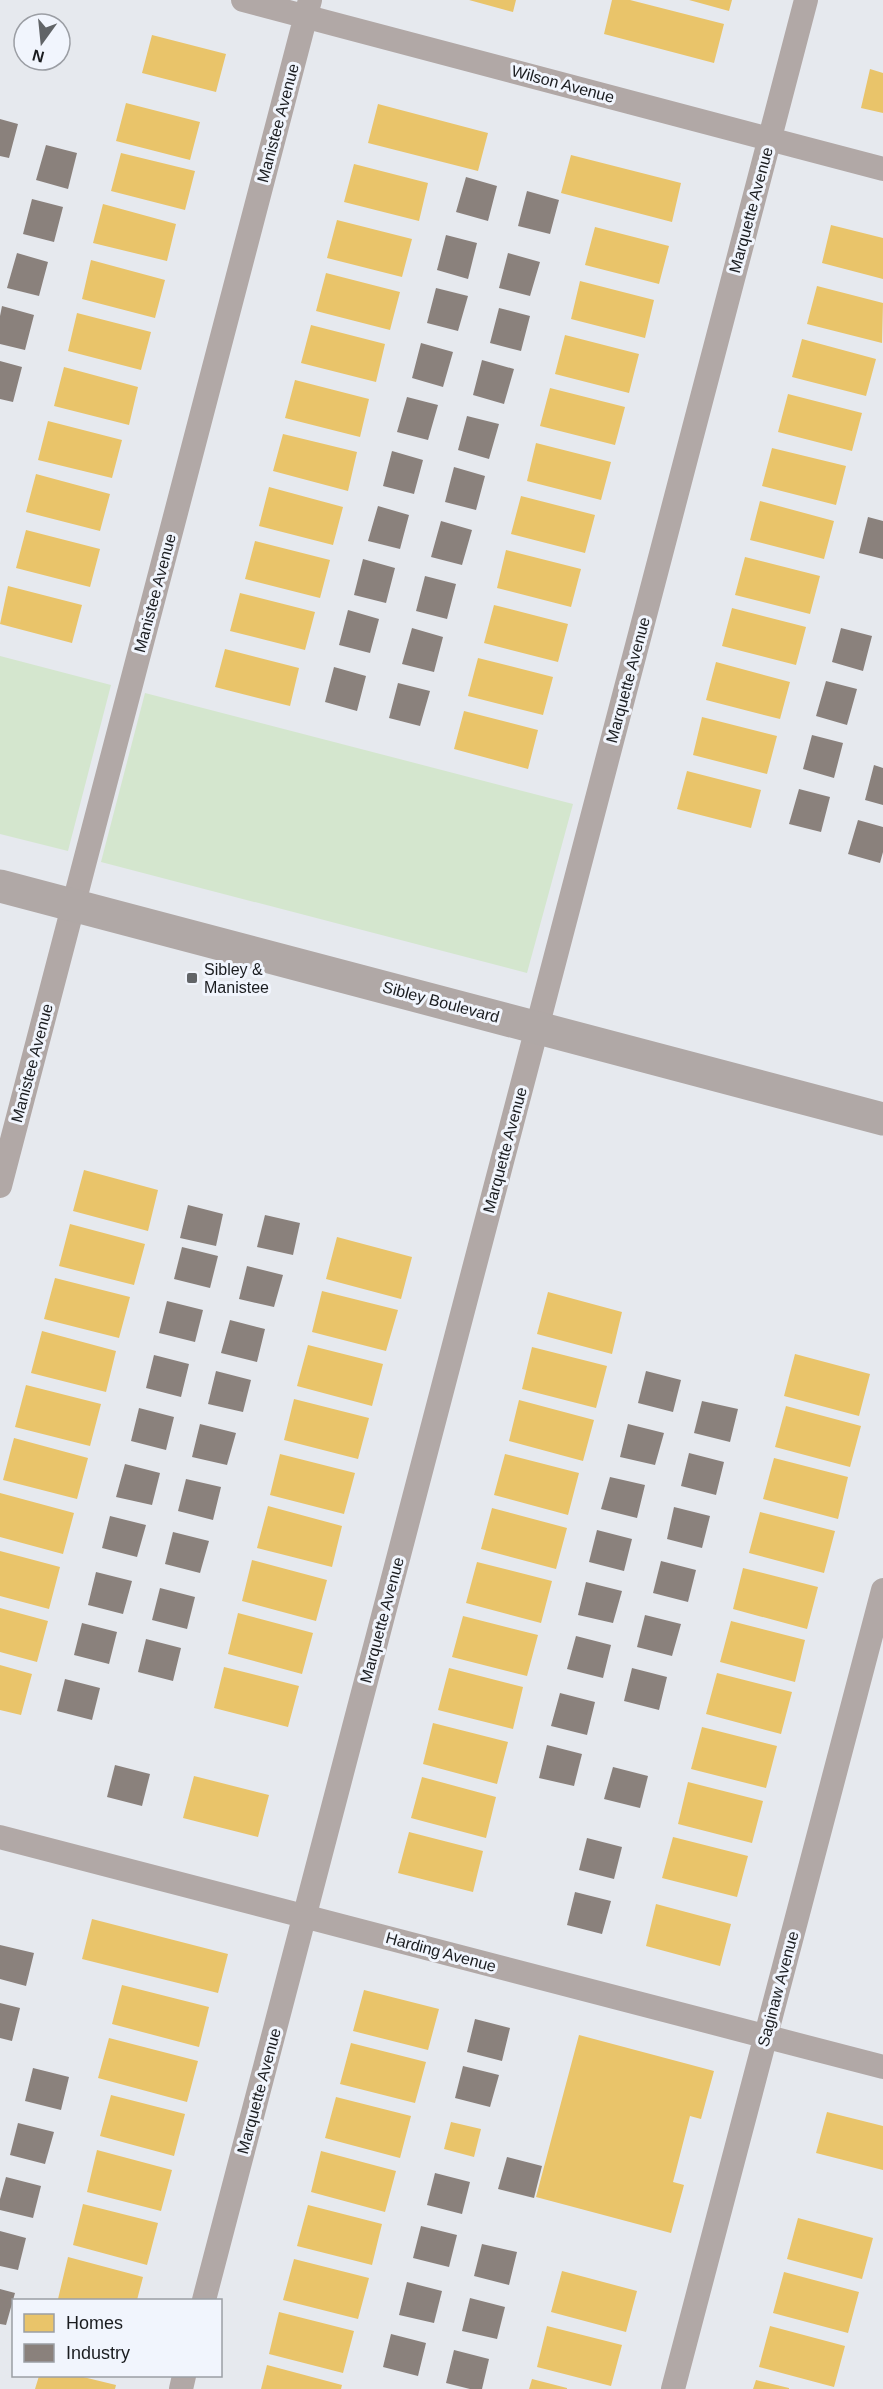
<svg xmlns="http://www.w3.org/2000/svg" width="883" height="2389" viewBox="0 0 883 2389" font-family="Arial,sans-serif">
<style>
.green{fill:#d4e6ce}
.homes{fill:#e9c46a}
.industry{fill:#8a817c}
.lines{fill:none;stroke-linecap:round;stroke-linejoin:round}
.minor{stroke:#b1a8a6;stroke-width:24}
.secondary{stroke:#b0a8a6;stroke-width:33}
.poi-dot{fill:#616467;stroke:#f1f5fd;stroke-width:2}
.labels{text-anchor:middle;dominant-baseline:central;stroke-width:6;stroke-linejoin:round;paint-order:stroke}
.street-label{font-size:16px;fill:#1a1c1f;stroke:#f1f5fd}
.poi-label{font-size:16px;fill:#1a1c1f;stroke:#f1f5fd;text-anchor:start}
</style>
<rect width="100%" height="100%" fill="#e6e9ee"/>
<!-- green -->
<path class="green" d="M 0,656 L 111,685 L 68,851 L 0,834 Z
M 145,693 L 573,804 L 527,973 L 101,862 Z"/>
<!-- homes -->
<path class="homes" d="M 469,0 L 516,0 L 513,12 Z
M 612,0 L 630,0 L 724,24 L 714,63 L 604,34 Z
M 689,0 L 732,0 L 729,11 Z
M 152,35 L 226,54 L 216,92 L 142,73 Z
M 870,69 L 883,73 L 883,113 L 861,108 Z
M 126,103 L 200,122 L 190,160 L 116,141 Z
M 378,104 L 488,133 L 478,171 L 368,143 Z
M 121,153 L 195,171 L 185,210 L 111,191 Z
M 571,155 L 681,183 L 672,222 L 561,193 Z
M 354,164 L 428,183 L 419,221 L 344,202 Z
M 103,204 L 176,224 L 167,261 L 93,243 Z
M 337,220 L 412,239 L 402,277 L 327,258 Z
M 831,225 L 883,238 L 883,279 L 822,263 Z
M 595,227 L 669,246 L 659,284 L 585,265 Z
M 91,260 L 165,280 L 155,318 L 82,299 Z
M 326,273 L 400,292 L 390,330 L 316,311 Z
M 580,281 L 654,300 L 645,338 L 571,319 Z
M 817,286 L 883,303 L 882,343 L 807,324 Z
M 77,313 L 151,332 L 141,370 L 68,351 Z
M 311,325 L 385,344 L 376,382 L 301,363 Z
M 565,335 L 639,354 L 629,393 L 555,374 Z
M 802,339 L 876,359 L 866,396 L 792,377 Z
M 64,367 L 138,387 L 129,425 L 54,406 Z
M 295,380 L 369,399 L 360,437 L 285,418 Z
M 550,388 L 625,407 L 615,445 L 540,426 Z
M 788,394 L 862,413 L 852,451 L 778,432 Z
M 48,421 L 122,440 L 112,478 L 38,460 Z
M 283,434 L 357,452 L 348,491 L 273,471 Z
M 536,443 L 611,462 L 601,500 L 527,481 Z
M 772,448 L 846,466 L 836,505 L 762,486 Z
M 36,474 L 110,494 L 100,531 L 26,512 Z
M 269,487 L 343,507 L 333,545 L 259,526 Z
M 521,496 L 595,515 L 585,553 L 511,534 Z
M 760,501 L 834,521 L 824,559 L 750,540 Z
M 26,530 L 100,549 L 90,587 L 16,568 Z
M 255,541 L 330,560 L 320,598 L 245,579 Z
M 506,550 L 581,569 L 571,607 L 497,588 Z
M 745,557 L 820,576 L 810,614 L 735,595 Z
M 8,586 L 82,605 L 72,643 L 0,624 Z
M 240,593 L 315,612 L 305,650 L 230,631 Z
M 494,605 L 568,624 L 558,662 L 484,643 Z
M 732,608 L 806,627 L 796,665 L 722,646 Z
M 225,649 L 299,668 L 290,706 L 215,687 Z
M 478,658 L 553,677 L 543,715 L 468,696 Z
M 716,662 L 790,682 L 780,719 L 706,700 Z
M 464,711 L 538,730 L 528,769 L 454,749 Z
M 702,717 L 777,736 L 767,774 L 693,755 Z
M 687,771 L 761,790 L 751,828 L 677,809 Z
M 84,1170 L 158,1190 L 148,1231 L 73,1211 Z
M 70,1224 L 145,1244 L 134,1285 L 59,1266 Z
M 337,1237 L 412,1257 L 401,1299 L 326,1279 Z
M 55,1278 L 130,1297 L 119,1338 L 44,1319 Z
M 322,1291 L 398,1310 L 386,1351 L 312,1332 Z
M 548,1292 L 622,1312 L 612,1354 L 537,1334 Z
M 42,1331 L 116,1351 L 106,1392 L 31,1373 Z
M 308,1345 L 383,1364 L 372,1406 L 297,1386 Z
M 532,1347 L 607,1366 L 596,1408 L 522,1389 Z
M 795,1354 L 870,1374 L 859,1416 L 784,1396 Z
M 26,1385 L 101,1404 L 90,1446 L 15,1427 Z
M 294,1399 L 369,1418 L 358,1459 L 284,1440 Z
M 519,1400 L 594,1420 L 583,1461 L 509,1441 Z
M 786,1406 L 861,1426 L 850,1467 L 775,1447 Z
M 14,1438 L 88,1458 L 77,1499 L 3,1480 Z
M 280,1454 L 355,1473 L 344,1514 L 270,1495 Z
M 505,1454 L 579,1473 L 568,1515 L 494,1495 Z
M 774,1458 L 848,1477 L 838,1519 L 763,1499 Z
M 0,1493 L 74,1513 L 63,1554 L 0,1537 Z
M 268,1506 L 342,1526 L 332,1567 L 257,1548 Z
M 492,1508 L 567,1528 L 556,1569 L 481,1549 Z
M 760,1512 L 835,1531 L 824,1573 L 749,1553 Z
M 0,1551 L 60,1567 L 49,1609 L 0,1596 Z
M 252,1560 L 327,1580 L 316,1621 L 242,1601 Z
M 477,1562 L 552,1581 L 541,1623 L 466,1603 Z
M 743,1568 L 818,1587 L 807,1629 L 733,1609 Z
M 0,1608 L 48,1621 L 37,1662 L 0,1652 Z
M 238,1613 L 313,1633 L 302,1674 L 228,1654 Z
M 463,1616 L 538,1635 L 527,1676 L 452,1657 Z
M 731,1621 L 805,1640 L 795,1682 L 720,1662 Z
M 0,1665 L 32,1674 L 21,1715 L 0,1710 Z
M 224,1667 L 299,1686 L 288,1727 L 214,1708 Z
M 449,1668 L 523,1687 L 513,1729 L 438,1710 Z
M 717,1673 L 792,1692 L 781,1734 L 706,1714 Z
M 433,1723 L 508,1742 L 497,1784 L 423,1764 Z
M 702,1727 L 777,1746 L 766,1788 L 691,1769 Z
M 194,1776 L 269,1795 L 258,1837 L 183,1818 Z
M 422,1777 L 496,1797 L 486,1838 L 411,1818 Z
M 688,1782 L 763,1801 L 752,1843 L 678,1824 Z
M 409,1832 L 483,1851 L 473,1892 L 398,1873 Z
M 673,1837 L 748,1856 L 737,1897 L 662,1878 Z
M 656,1904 L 731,1924 L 720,1966 L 646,1946 Z
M 92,1919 L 228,1954 L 218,1993 L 82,1959 Z
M 122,1985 L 209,2007 L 199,2047 L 112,2024 Z
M 364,1990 L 439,2009 L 428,2050 L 353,2031 Z
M 579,2035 L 714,2071 L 701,2119 L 690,2116 L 673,2182 L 684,2185 L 671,2233 L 536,2197 Z
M 109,2038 L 198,2061 L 187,2102 L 98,2078 Z
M 351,2043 L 426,2062 L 415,2103 L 340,2084 Z
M 111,2095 L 185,2114 L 174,2156 L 100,2136 Z
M 336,2097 L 411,2116 L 400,2158 L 325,2138 Z
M 827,2112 L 883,2126 L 883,2170 L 816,2153 Z
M 451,2122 L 481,2129 L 474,2157 L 444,2149 Z
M 97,2150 L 172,2170 L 161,2211 L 87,2192 Z
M 321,2151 L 396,2171 L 385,2212 L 311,2192 Z
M 83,2204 L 158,2223 L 147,2265 L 73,2245 Z
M 308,2205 L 382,2224 L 372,2265 L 297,2246 Z
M 798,2218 L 873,2238 L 862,2279 L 787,2259 Z
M 68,2257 L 143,2277 L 137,2300 L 65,2300 L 58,2299 Z
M 294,2259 L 369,2278 L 358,2319 L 283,2300 Z
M 562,2271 L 637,2291 L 626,2332 L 551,2312 Z
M 784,2272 L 859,2292 L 848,2333 L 773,2313 Z
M 279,2312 L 354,2331 L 343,2373 L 269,2354 Z
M 547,2326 L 622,2345 L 611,2386 L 537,2367 Z
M 770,2326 L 845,2346 L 834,2387 L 759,2367 Z
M 267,2365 L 342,2385 L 341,2389 L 261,2389 Z
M 39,2376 L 79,2376 L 116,2385 L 115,2389 L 35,2389 Z
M 532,2379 L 567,2388 L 567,2389 L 529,2389 Z
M 756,2380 L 789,2388 L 789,2389 L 753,2389 Z"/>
<!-- industry -->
<path class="industry" d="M 0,119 L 18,124 L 9,158 L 0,156 Z
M 46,145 L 77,153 L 68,189 L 36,180 Z
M 466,177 L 497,186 L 488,221 L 456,212 Z
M 527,191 L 559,200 L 550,234 L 518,226 Z
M 32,199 L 63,207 L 54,242 L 23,234 Z
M 446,235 L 477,243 L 468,279 L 437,270 Z
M 17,253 L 48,262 L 39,296 L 7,288 Z
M 508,253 L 540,262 L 530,296 L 499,288 Z
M 436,288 L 468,296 L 458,331 L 427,323 Z
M 2,306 L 34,315 L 25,350 L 0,344 L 0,316 Z
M 499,308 L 530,316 L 521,351 L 490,343 Z
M 421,343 L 453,352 L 443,387 L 412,378 Z
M 482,360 L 514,369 L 504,404 L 473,395 Z
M 0,361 L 22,367 L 13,402 L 0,399 Z
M 407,397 L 438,405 L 428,440 L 397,432 Z
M 467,416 L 499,424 L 489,459 L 458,450 Z
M 392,451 L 423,460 L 414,494 L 383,486 Z
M 454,467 L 485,476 L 476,510 L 445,502 Z
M 378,506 L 409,515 L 400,549 L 368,541 Z
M 868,517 L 883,521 L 883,559 L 859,553 Z
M 441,521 L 472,530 L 462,565 L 431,557 Z
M 363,559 L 395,568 L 386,603 L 354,595 Z
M 425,576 L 456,584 L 447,619 L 416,611 Z
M 348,610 L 379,619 L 370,653 L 339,645 Z
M 412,628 L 443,637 L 434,672 L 402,664 Z
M 841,628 L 872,636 L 863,671 L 832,662 Z
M 334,667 L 366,676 L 357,711 L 325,702 Z
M 826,681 L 857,689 L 847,725 L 816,716 Z
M 398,683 L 430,691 L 420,726 L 389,718 Z
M 812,735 L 843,743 L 834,778 L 803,769 Z
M 874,765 L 883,768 L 883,805 L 865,800 Z
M 799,789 L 830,797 L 821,832 L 789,824 Z
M 858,820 L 883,827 L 883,852 L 880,863 L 848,854 Z
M 188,1205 L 223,1214 L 216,1246 L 180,1238 Z
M 265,1215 L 300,1223 L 293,1255 L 257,1247 Z
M 182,1247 L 218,1256 L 210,1288 L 174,1279 Z
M 247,1266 L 283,1275 L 274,1307 L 239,1299 Z
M 167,1301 L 203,1310 L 195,1342 L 159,1333 Z
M 230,1320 L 265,1329 L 257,1362 L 221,1353 Z
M 154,1355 L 189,1364 L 181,1397 L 146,1388 Z
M 216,1371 L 251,1380 L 243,1412 L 208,1404 Z
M 646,1371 L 681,1380 L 673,1412 L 638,1403 Z
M 702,1401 L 738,1409 L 730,1442 L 694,1433 Z
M 139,1408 L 174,1417 L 166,1450 L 131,1441 Z
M 200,1424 L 236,1433 L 227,1465 L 192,1457 Z
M 628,1424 L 664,1433 L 655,1465 L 620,1457 Z
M 689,1453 L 724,1462 L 716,1495 L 681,1486 Z
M 125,1464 L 160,1473 L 152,1505 L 116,1497 Z
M 610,1477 L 645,1485 L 637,1518 L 601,1509 Z
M 186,1479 L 221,1487 L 213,1520 L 178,1511 Z
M 674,1507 L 710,1516 L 702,1548 L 667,1539 Z
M 110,1516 L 146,1525 L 137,1557 L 102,1548 Z
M 597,1530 L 632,1539 L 624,1571 L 589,1562 Z
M 173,1532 L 209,1541 L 200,1573 L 165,1564 Z
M 661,1561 L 696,1570 L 688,1602 L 653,1593 Z
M 96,1572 L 132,1581 L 123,1614 L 88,1605 Z
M 586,1582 L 622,1591 L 613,1623 L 578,1615 Z
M 160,1588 L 195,1597 L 187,1629 L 152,1620 Z
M 645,1615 L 681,1624 L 672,1656 L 637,1647 Z
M 82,1623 L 117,1632 L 109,1664 L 74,1655 Z
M 576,1636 L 611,1645 L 603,1678 L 567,1669 Z
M 146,1639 L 181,1648 L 173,1681 L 138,1672 Z
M 632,1668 L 667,1677 L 659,1710 L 624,1701 Z
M 65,1679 L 100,1688 L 92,1720 L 57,1711 Z
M 560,1693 L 595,1702 L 587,1735 L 551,1726 Z
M 547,1745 L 582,1754 L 574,1786 L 539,1778 Z
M 115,1765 L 150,1774 L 142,1806 L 107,1797 Z
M 613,1767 L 648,1776 L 640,1808 L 604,1799 Z
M 587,1838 L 622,1847 L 614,1879 L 579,1870 Z
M 575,1892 L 611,1901 L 602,1934 L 567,1925 Z
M 0,1945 L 34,1953 L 26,1986 L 0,1979 Z
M 0,2003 L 20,2008 L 12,2041 L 0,2038 Z
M 475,2019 L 510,2028 L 502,2061 L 467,2052 Z
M 463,2066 L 499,2075 L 490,2107 L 455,2098 Z
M 33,2068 L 69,2077 L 61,2110 L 25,2101 Z
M 18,2123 L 54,2132 L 45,2164 L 10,2155 Z
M 507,2157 L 542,2166 L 534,2198 L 498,2189 Z
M 435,2173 L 470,2182 L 462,2214 L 427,2205 Z
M 6,2177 L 41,2186 L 33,2218 L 0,2210 L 0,2199 Z
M 421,2226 L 457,2235 L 449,2267 L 413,2258 Z
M 0,2231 L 26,2238 L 18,2270 L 0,2266 Z
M 482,2244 L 517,2252 L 509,2285 L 474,2276 Z
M 407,2282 L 442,2291 L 434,2323 L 399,2315 Z
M 0,2289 L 15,2293 L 6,2325 L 0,2324 Z
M 470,2298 L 505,2307 L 497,2339 L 462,2331 Z
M 391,2334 L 426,2343 L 418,2376 L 383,2367 Z
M 454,2350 L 489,2359 L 482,2389 L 470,2389 L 446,2383 Z"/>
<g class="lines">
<!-- minor -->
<path class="minor" d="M 243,0 L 883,169
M 0,1186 L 310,0
M 0,1837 L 883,2067
M 204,2300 L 806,0
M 181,2389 L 184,2376
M 673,2389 L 883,1590"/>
<!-- secondary -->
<path class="secondary" d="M 0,886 L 883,1119"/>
</g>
<!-- markers -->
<rect class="poi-dot" x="186" y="972" width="12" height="12" rx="3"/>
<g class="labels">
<!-- street labels -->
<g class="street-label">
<text transform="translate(563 84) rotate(15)">Wilson Avenue</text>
<text transform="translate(278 123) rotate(-75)">Manistee Avenue</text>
<text transform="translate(751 210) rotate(-75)">Marquette Avenue</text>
<text transform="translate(155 593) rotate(-75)">Manistee Avenue</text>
<text transform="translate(628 680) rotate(-75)">Marquette Avenue</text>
<text transform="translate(441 1002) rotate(15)">Sibley Boulevard</text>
<text transform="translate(32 1063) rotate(-75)">Manistee Avenue</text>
<text transform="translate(505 1150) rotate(-75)">Marquette Avenue</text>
<text transform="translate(382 1620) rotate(-75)">Marquette Avenue</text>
<text transform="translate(441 1952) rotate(15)">Harding Avenue</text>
<text transform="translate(778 1989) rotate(-75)">Saginaw Avenue</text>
<text transform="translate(259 2091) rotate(-75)">Marquette Avenue</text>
</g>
<!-- poi labels -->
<g class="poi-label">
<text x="204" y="969">Sibley &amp;<tspan x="204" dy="18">Manistee</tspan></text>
</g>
</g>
<!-- legend -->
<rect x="12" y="2299" width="210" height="78" fill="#f1f5fd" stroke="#9b9ea4" stroke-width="1.5"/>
<rect x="24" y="2314" width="30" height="18" fill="#e9c46a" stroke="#9b9ea4" stroke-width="1.5"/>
<text x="66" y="2329" font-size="18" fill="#1a1c1f">Homes</text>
<rect x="24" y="2344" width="30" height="18" fill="#8a817c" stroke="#9b9ea4" stroke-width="1.5"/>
<text x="66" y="2359" font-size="18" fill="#1a1c1f">Industry</text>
<!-- north arrow -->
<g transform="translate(42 42) rotate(195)"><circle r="28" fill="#f1f5fd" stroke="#9b9ea4" stroke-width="1.5"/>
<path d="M0-4.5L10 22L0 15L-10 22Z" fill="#616467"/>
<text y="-9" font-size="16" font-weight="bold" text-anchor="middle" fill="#1a1c1f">N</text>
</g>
</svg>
